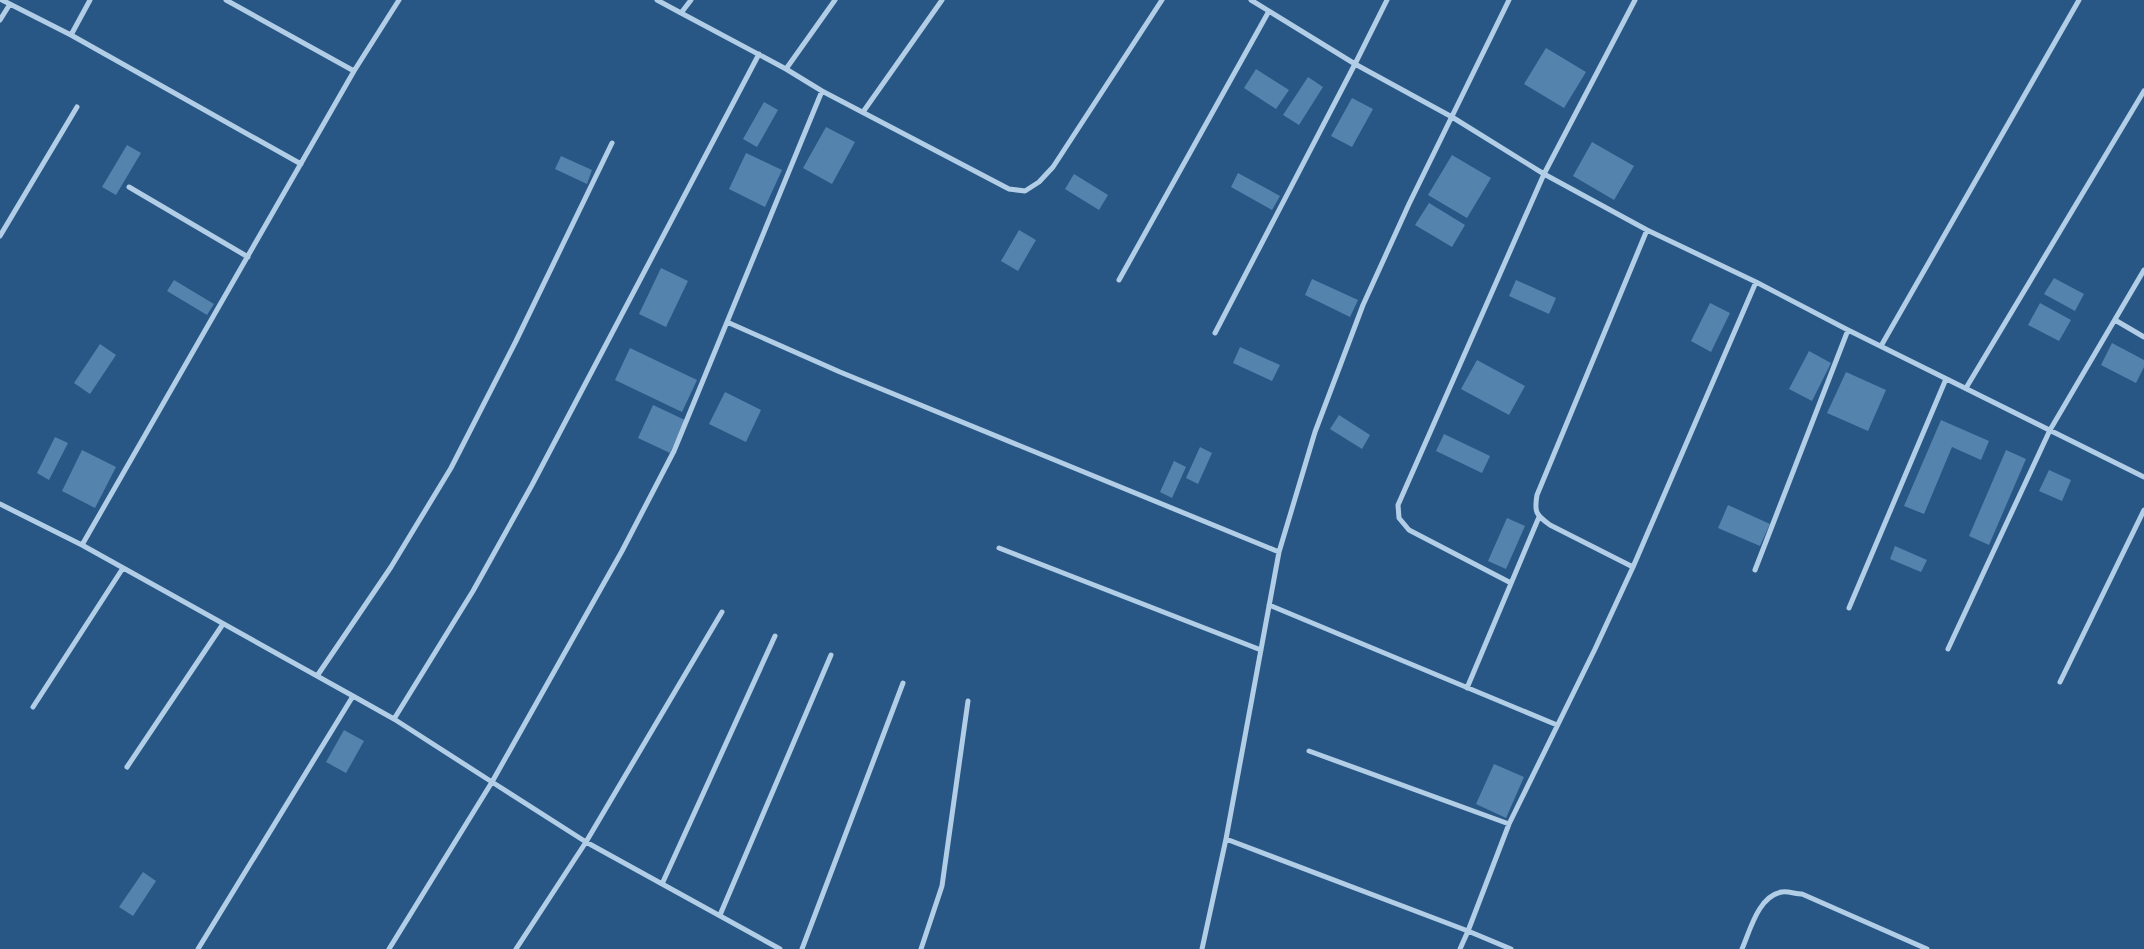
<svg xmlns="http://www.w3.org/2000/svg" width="2144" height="949" viewBox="0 0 2144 949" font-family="Arial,sans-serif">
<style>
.building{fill:#5483ae}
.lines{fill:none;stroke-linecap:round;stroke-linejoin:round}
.street{stroke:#b2cee7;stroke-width:5}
</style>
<rect width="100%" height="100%" fill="#285785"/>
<!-- building -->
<path class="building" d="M 1546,48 L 1586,72 L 1564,108 L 1524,84 Z
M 1256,69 L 1289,90 L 1276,109 L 1244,88 Z
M 1308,77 L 1323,87 L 1299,125 L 1283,115 Z
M 1352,98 L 1373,109 L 1352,147 L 1331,136 Z
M 764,102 L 778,110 L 757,147 L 743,139 Z
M 826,127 L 855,142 L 832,184 L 803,168 Z
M 1592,142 L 1634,166 L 1614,200 L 1573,176 Z
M 127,145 L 141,153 L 116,195 L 102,187 Z
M 746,153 L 782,170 L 765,207 L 729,189 Z
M 1452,155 L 1491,178 L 1467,218 L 1428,195 Z
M 561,156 L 592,170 L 587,184 L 555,169 Z
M 1238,173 L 1280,196 L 1272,210 L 1231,187 Z
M 1074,174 L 1108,195 L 1099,210 L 1065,189 Z
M 1429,203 L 1465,225 L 1452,247 L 1415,225 Z
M 1019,230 L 1036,240 L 1018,271 L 1001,261 Z
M 661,268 L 688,281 L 666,327 L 639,314 Z
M 2054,278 L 2084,294 L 2075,311 L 2044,294 Z
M 1312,279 L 1358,300 L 1350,317 L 1305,295 Z
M 174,280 L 214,304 L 207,315 L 167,291 Z
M 1516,280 L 1556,298 L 1549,314 L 1509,296 Z
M 1710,303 L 1730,313 L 1711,352 L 1691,341 Z
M 2040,303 L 2071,320 L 2059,341 L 2028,325 Z
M 2112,343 L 2144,360 L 2144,367 L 2136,383 L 2101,365 Z
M 100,344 L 116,355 L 90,394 L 74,383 Z
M 1240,347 L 1280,365 L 1272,381 L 1233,363 Z
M 630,348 L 697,380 L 682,412 L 615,380 Z
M 1809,351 L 1831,363 L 1812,401 L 1789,389 Z
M 1477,360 L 1525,386 L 1509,415 L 1461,389 Z
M 1846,372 L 1886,390 L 1868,431 L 1827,413 Z
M 725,392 L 761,410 L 746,442 L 709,424 Z
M 653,405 L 685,420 L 670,453 L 638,438 Z
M 1339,415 L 1370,435 L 1362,449 L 1330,429 Z
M 1941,420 L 1989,441 L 1981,460 L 1952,447 L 1924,514 L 1904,506 Z
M 1444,434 L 1490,456 L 1482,473 L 1436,451 Z
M 55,437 L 68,443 L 49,480 L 37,473 Z
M 1200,447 L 1212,453 L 1198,484 L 1186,478 Z
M 82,450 L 116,467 L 95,508 L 62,491 Z
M 2006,450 L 2026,459 L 1989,545 L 1969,536 Z
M 1174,461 L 1186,467 L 1172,498 L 1160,492 Z
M 2049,470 L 2071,480 L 2062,501 L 2039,491 Z
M 1728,505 L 1770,524 L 1760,546 L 1718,528 Z
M 1507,518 L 1525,526 L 1506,569 L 1488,561 Z
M 1895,546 L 1927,560 L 1921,572 L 1890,559 Z
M 344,730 L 364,741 L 346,773 L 326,762 Z
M 1494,764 L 1524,777 L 1506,818 L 1476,804 Z
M 143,872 L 156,881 L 133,916 L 119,907 Z"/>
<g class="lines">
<!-- street -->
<path class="street" d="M 2,0 L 71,35 L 301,164
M 226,0 L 354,71
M 657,0 L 681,13
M 691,0 L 681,13 L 786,69 L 822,91 L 1009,189 L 1025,191 L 1039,182 L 1053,167 L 1162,0
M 1251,0 L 1355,64 L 1452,117 L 1544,174 L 1647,230 L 1756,282 L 1848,330 L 2144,477
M 0,20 L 10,4
M 71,35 L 90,0
M 786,69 L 835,0
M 863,112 L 942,0
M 129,187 L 248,257
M 0,236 L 77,107
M 1119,280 L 1269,11
M 2115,320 L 2144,337
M 727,322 L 840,372 L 1279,552
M 1215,333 L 1355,64 L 1387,0
M 1881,346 L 2079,0
M 1966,388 L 2144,91
M 0,504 L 82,545 L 353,696 L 394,719 L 492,782 L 389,949
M 82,545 L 354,71 L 399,0
M 999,548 L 1261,650
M 1633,567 L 1550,525 C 1536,515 1534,512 1537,495 L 1647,230
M 1755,570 L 1848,330
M 1511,583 L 1409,530 L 1399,518 L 1398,505 L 1544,174 L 1635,0
M 1269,605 L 1557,725
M 1849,608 L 1946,379
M 1948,649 L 2050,430 L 2144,270
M 317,676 L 391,567 L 451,468 L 516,341 L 612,143
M 2060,682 L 2144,510
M 1467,688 L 1539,517
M 33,707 L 123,568
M 394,719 L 473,591 L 532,485 L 759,54
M 1309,751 L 1509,824
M 127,767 L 223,624
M 1226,839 L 1468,931 L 1460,949
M 662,884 L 775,636
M 720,915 L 831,655
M 198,949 L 353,696
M 516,949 L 586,842 L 722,612
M 780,949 L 586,842 L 492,782 L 622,551 L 674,451 L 822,91
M 802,949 L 903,683
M 921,949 L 942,886 L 968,701
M 1202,949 L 1226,839 L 1279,552 L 1315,432 L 1363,305 L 1409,204 L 1509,0
M 1511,949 L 1468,931 L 1509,824 L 1595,649 L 1633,567 L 1756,282
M 1742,949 C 1750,931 1758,896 1782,892 C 1788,891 1796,894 1802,894 L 1927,949"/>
</g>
</svg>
